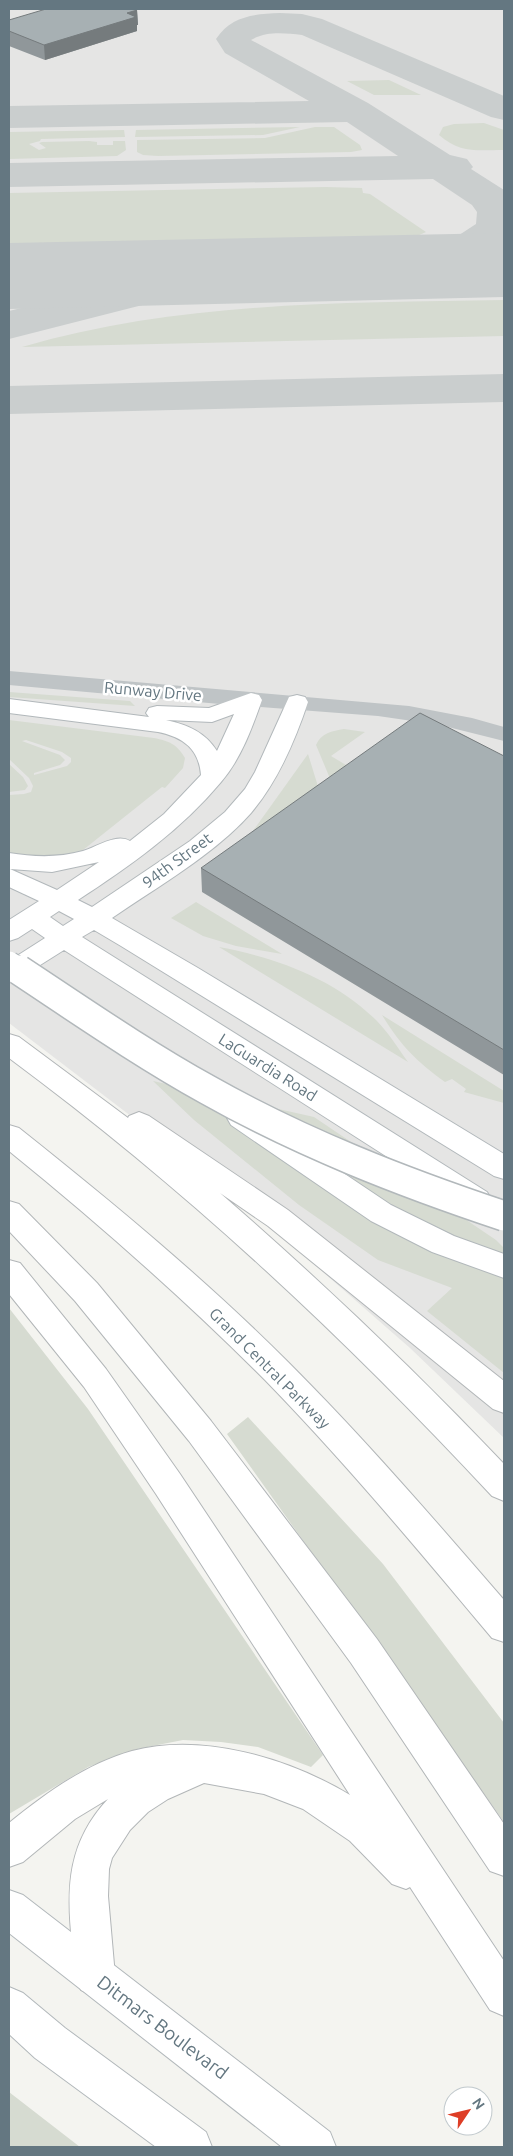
<svg xmlns="http://www.w3.org/2000/svg" width="513" height="2156" viewBox="0 0 513 2156" font-family="Ubuntu,sans-serif">
<style>
.built{fill:#e5e5e4}
.green{fill:#d6dbd1;fill-rule:evenodd}
.lines{fill:none;stroke-linecap:round;stroke-linejoin:round}
.taxiway{fill:#cacece;fill-rule:evenodd}
.runway{fill:#cacece;fill-rule:evenodd}
.secondary-casing{stroke:#b2b8bb;stroke-width:2}
.highway-casing{stroke:#b2b6b8;stroke-width:2}
.street{fill:#bfc4c6;fill-rule:evenodd}
.secondary{fill:#fff;fill-rule:evenodd}
.highway{fill:#fff;fill-rule:evenodd}
.secondary-bridge-far1-casing{stroke:#b2b8bb;stroke-width:25;stroke-linecap:butt}
.secondary-bridge-casing{stroke:#b2b8bb;stroke-width:32;stroke-linecap:butt}
.secondary-bridge-far1{stroke:#fff;stroke-width:23}
.secondary-bridge{stroke:#fff;stroke-width:29}
.wall{fill:#90979a}
.shaded-wall{fill:#757b7d}
.building{fill:#a7b0b3;stroke:#757b7d}
.labels{text-anchor:middle;dominant-baseline:central;stroke-width:5;stroke-linejoin:round;paint-order:stroke}
.street-label{font-size:16px;fill:#647781;stroke:#fff}
.near-street-label{font-size:19px;fill:#647781;stroke:#fff}
</style>
<rect width="100%" height="100%" fill="#f4f4f0"/>
<!-- built -->
<path class="built" d="M 9,9 L 504,9 L 504,1438 L 410,1348 L 237,1197 L 9,1023 Z"/>
<!-- green -->
<path class="green" d="M 389,80 L 421,95 L 374,95 L 347,81 Z
M 484,123 L 504,130 L 504,150 C 477,150 461,154 439,135 L 443,127 L 454,124 Z
M 300,127 L 263,135 L 135,137 L 136,130 Z
M 315,127 L 334,127 L 360,145 L 362,150 L 351,152 L 158,156 L 143,155 L 137,152 L 137,140 L 265,138 Z
M 124,130 L 125,137 L 41,139 L 40,141 L 29,144 L 39,150 L 46,148 L 39,143 L 42,142 L 89,141 L 97,142 L 97,145 L 113,145 L 113,141 L 125,141 L 126,150 L 117,156 L 9,159 L 9,132 Z
M 326,187 L 362,188 L 363,193 L 370,194 L 426,232 L 417,236 L 390,238 L 9,246 L 9,193 Z
M 504,300 L 504,336 L 22,347 C 179,301 342,303 504,300 Z
M 9,692 L 130,701 L 135,706 L 9,697 Z
M 9,720 L 154,738 C 169,741 177,744 185,758 L 183,768 L 165,788 L 162,787 L 78,854 L 28,860 L 9,852 L 9,795 L 24,794 L 31,792 L 33,786 L 29,778 L 9,759 ZM 26,740 L 62,752 L 71,758 L 71,762 L 67,766 L 34,775 L 34,773 L 60,765 L 65,760 L 60,755 L 22,741 Z
M 344,729 L 365,732 L 331,756 L 351,768 L 334,788 L 316,745 C 321,733 332,731 344,729 Z
M 308,754 L 321,796 L 250,835 Z
M 9,764 L 23,777 L 28,786 L 25,790 L 9,792 Z
M 196,902 L 282,954 L 236,946 L 203,936 L 171,918 Z
M 219,947 C 277,958 333,978 376,1020 C 388,1032 398,1048 408,1062 Z
M 382,1015 L 504,1091 L 504,1103 L 464,1092 L 466,1089 L 452,1079 L 445,1082 C 416,1061 401,1046 382,1015 Z
M 153,1081 L 314,1117 L 496,1240 L 504,1248 L 504,1373 L 427,1311 L 452,1288 L 378,1260 L 299,1205 L 194,1120 Z
M 9,1308 L 88,1409 L 323,1755 L 311,1767 L 258,1747 L 221,1742 L 183,1740 L 137,1749 L 88,1767 L 9,1814 Z
M 248,1417 L 383,1564 L 504,1723 L 504,1822 L 227,1434 Z
M 9,2092 L 80,2147 L 9,2147 Z"/>
<g class="lines">
<!-- taxiway -->
<path class="taxiway" d="M 280,13 L 302,14 L 322,19 L 504,96 L 504,120 L 491,117 L 302,35 C 284,33 266,31 251,40 L 368,103 L 450,155 L 467,159 L 473,167 L 471,169 L 504,190 L 504,243 L 502,246 C 486,256 432,280 413,280 C 408,280 402,277 398,276 L 391,267 L 398,258 L 453,239 L 476,224 L 477,212 L 472,205 L 433,179 L 9,187 L 9,163 L 398,156 L 347,122 L 9,128 L 9,106 L 309,101 L 225,53 L 216,39 C 231,16 254,14 280,13 Z
M 303,257 L 318,261 L 325,270 L 318,279 L 303,283 L 166,299 L 9,339 L 9,311 L 166,273 Z
M 504,374 L 504,402 L 9,414 L 9,386 Z"/>
<!-- runway -->
<path class="runway" d="M 504,233 L 504,297 L 9,309 L 9,243 Z"/>
<!-- secondary casing -->
<g class="secondary-casing">
<path id="secondary" d="M 251,693 L 259,695 L 262,700 C 252,728 241,759 221,782 C 181,830 130,866 78,900 L 92,907 L 190,841 L 225,812 L 245,789 L 255,772 L 289,697 L 297,695 L 305,697 L 308,702 C 295,741 278,781 251,813 C 215,854 157,887 112,918 L 198,968 L 504,1154 L 504,1179 L 494,1176 L 121,946 L 94,930 L 82,937 L 487,1192 L 492,1200 L 487,1208 L 477,1211 L 467,1208 L 64,950 L 18,979 L 9,982 L 9,961 L 45,938 L 32,929 L 18,938 L 9,941 L 9,920 L 39,901 L 9,887 L 9,853 C 34,857 58,858 83,851 C 97,847 116,833 130,841 L 164,814 L 201,775 C 199,749 183,737 158,732 L 9,713 L 9,699 L 149,717 L 146,713 L 149,708 L 157,706 L 209,708 ZM 234,714 L 217,751 C 205,732 188,725 166,720 L 212,722 ZM 99,862 L 57,890 L 10,869 L 52,872 ZM 59,911 L 74,919 L 63,926 L 50,917 Z
M 241,1108 L 251,1111 L 391,1205 L 454,1236 L 504,1254 L 504,1278 L 432,1252 L 371,1221 L 231,1125 L 227,1118 L 231,1111 Z
M 9,1890 L 23,1895 L 330,2132 L 336,2147 L 282,2147 L 9,1933 Z
M 9,1987 L 23,1993 L 65,2028 L 206,2132 L 212,2147 L 156,2147 L 35,2058 L 9,2034 Z"/>
</g>
<!-- highway casing -->
<g class="highway-casing">
<path id="highway" d="M 9,1034 L 19,1037 L 128,1118 L 129,1116 L 139,1112 L 149,1116 L 288,1210 L 504,1381 L 504,1413 L 493,1409 L 268,1226 L 220,1193 C 319,1279 414,1369 504,1464 L 504,1501 L 492,1496 C 341,1334 187,1190 9,1058 Z
M 9,1125 L 19,1128 C 112,1202 204,1278 288,1362 C 364,1438 434,1519 504,1600 L 504,1642 L 492,1638 C 418,1550 345,1462 265,1380 C 184,1299 98,1223 9,1151 Z
M 9,1201 L 19,1204 L 97,1283 L 211,1421 L 377,1639 L 504,1824 L 504,1876 L 490,1871 L 351,1663 L 189,1441 L 75,1301 L 9,1231 Z
M 9,1260 L 20,1263 L 106,1369 L 180,1474 L 504,1961 L 504,2016 L 490,2010 L 410,1887 L 406,1889 L 392,1884 L 350,1841 L 303,1809 L 264,1794 L 204,1783 L 168,1799 L 148,1812 L 130,1830 L 112,1858 L 109,1869 L 108,1896 L 115,1976 L 109,1990 L 95,1996 L 81,1990 C 74,1974 73,1959 72,1942 C 66,1887 68,1842 108,1799 L 75,1819 L 23,1862 L 9,1867 L 9,1823 C 46,1793 86,1764 132,1751 C 203,1732 290,1759 350,1795 L 156,1494 L 84,1387 L 9,1294 Z"/>
</g>
<!-- street -->
<path class="street" d="M 9,671 L 409,706 L 472,718 L 504,727 L 504,741 L 440,725 L 378,716 L 220,704 L 9,685 Z"/>
<!-- secondary -->
<use href="#secondary" class="secondary"/>
<!-- highway -->
<use href="#highway" class="highway"/>
<!-- secondary-bridge-far1 casing -->
<g class="secondary-bridge-far1-casing">
<path id="secondary-bridge-far1" d="M 9,963 L 21,971"/>
</g>
<!-- secondary-bridge casing -->
<g class="secondary-bridge-casing">
<path id="secondary-bridge" d="M 19,970 C 81,1011 143,1054 208,1090 C 302,1143 402,1182 504,1216"/>
</g>
<!-- secondary-bridge-far1 -->
<use href="#secondary-bridge-far1" class="secondary-bridge-far1"/>
<!-- secondary-bridge -->
<use href="#secondary-bridge" class="secondary-bridge"/>
</g>
<!-- wall -->
<path class="wall" d="M 137,10 L 138,25 L 137,25 L 137,31 L 45,60 L 9,46 L 9,20 Z
M 504,756 L 504,1075 L 202,892 L 201,868 Z"/>
<!-- shaded-wall -->
<path class="shaded-wall" d="M 137,10 L 138,25 L 137,25 L 137,31 L 45,60 L 44,45 L 127,13 Z"/>
<!-- building -->
<path class="building" d="M 46,9 L 134,9 L 137,10 L 127,13 L 136,17 L 44,45 L 9,31 L 9,20 Z
M 420,713 L 504,756 L 504,1050 L 201,868 Z"/>
<g class="labels">
<!-- street labels -->
<g class="street-label">
<text transform="translate(153 691) rotate(5)">Runway Drive</text>
<text transform="translate(177 860) rotate(-36)">94th Street</text>
<text transform="translate(268 1067) rotate(32)">LaGuardia Road</text>
<text transform="translate(270 1368) rotate(45)">Grand Central Parkway</text>
</g>
<!-- near-street labels -->
<g class="near-street-label">
<text transform="translate(163 2027) rotate(37)">Ditmars Boulevard</text>
</g>
</g>
<!-- border -->
<rect width="513" height="2156" fill="none" stroke="#647781" stroke-width="20"/>
<!-- north arrow -->
<g transform="translate(468 2111) rotate(55)"><circle r="24" fill="#ffffff" stroke="#c1c9cd"/>
<path d="M0-4L9 19L0 12L-9 19Z" fill="#de3e26"/>
<text y="-8" font-size="14" font-weight="bold" text-anchor="middle" fill="#647781">N</text>
</g>
</svg>
